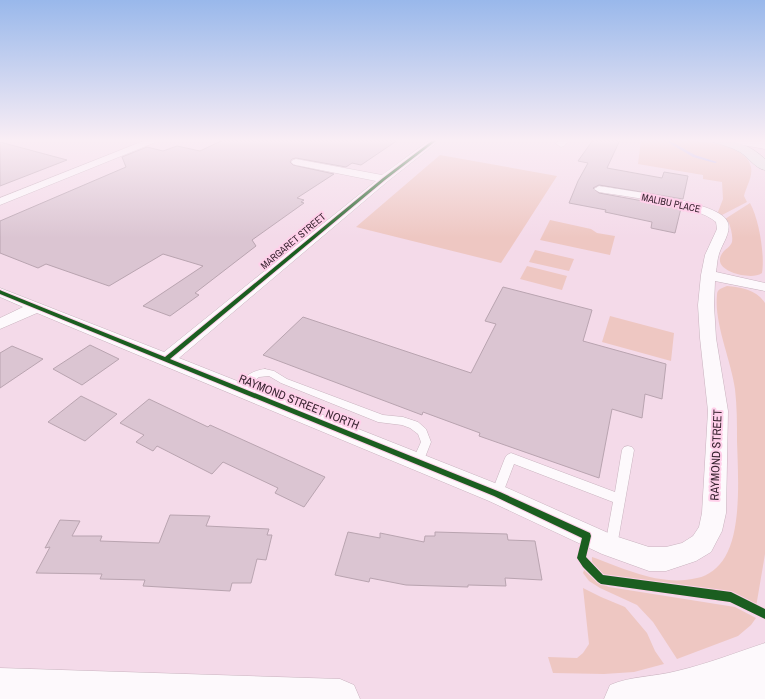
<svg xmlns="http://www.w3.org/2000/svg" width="765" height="699" viewBox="0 0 765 699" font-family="'Archivo Narrow',sans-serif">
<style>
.green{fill:#eec7c2}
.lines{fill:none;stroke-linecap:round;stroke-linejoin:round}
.stream{fill:#c4bdef;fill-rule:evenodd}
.building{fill:#dbc5d2;stroke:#b9a4b0}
.service-casing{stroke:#c9b3bf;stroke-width:1}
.minor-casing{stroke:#c9b3bf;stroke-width:1}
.tertiary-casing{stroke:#c9b3bf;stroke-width:1}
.secondary-casing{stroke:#c9b3bf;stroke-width:1}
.primary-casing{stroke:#a6a4a7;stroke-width:1}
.service{fill:#fdf9fc;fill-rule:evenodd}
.minor{fill:#fdf9fc;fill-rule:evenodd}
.tertiary{fill:#fdf9fc;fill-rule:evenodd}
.secondary{fill:#fdf9fc;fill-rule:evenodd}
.primary{fill:#e4e7e6;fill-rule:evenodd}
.cycleway-casing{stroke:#ffd0ea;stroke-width:2}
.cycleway{fill:#1b5e20;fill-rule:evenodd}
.labels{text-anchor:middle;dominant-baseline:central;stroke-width:4;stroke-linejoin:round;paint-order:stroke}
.far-street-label{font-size:10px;fill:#3a2431;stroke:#ffd0ea}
.street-label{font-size:12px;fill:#3a2431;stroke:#ffd0ea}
</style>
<rect width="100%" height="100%" fill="#f4dae9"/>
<!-- green -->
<path class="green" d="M 641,140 C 664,140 745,136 751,167 C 753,176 746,187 744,196 L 747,202 L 722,215 L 719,214 L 718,212 L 723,199 L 722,182 L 703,179 L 703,175 L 638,164 Z
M 440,155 L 557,176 L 501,263 L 356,227 Z
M 750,203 C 759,219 765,255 762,273 C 756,277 748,276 741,275 C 729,272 712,265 724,251 C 727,248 730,247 732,242 C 733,236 731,229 729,223 L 725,219 Z
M 550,220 L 591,229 L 597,233 L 615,236 L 610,255 L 540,240 Z
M 535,250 L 574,259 L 569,271 L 529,262 Z
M 527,266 L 567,276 L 562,290 L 520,279 Z
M 727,286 C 741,287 757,290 765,303 L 765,554 L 756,607 L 729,592 L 603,575 C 597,570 591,566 592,557 C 625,569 662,587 697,578 C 709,576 719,567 725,557 C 742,529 738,473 737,441 C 737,423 737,407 735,389 C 731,360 714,323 717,295 C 717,289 722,288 727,286 Z
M 610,316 L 674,333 L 671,361 L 602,342 Z
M 584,570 L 597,582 L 609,587 L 735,607 L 756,618 L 751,625 L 738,636 L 677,659 L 653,622 L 637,605 L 600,588 L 589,581 L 583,573 Z
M 583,588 L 601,597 L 625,607 L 647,633 L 655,651 L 664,664 L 634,672 L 604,674 L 553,673 L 548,657 L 577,658 L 583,653 L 589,644 Z"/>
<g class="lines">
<!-- stream -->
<path class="stream" d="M 670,141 L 695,155 L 717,162 L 715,163 L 693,157 L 669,143 L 669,141 Z"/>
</g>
<!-- building -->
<path class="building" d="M 223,140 L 398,140 L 361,165 L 352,163 L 346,167 L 296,158 L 292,159 L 290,162 L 293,165 L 334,174 L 297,198 L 304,200 L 301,202 L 304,203 L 252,240 L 256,246 L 195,293 L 199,295 L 170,316 L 143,306 L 203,266 L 163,254 L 109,286 L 46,264 L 38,268 L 0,253 L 0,221 L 126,167 L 122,157 L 147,147 L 163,151 L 177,146 L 200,151 Z
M 593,140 L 620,140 L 607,168 L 662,178 L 664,172 L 688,176 L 683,199 L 599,185 L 593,188 L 599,193 L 681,208 L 675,233 L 651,228 L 652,222 L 605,212 L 606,210 L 569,203 L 578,181 L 588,163 L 578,161 Z
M 0,142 L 67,160 L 0,186 Z
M 503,287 L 592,310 L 583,341 L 666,364 L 662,399 L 645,394 L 642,418 L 612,409 L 599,478 L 479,436 L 480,433 L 423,412 L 422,415 L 263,355 L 303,317 L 471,373 L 496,324 L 485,321 Z
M 90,345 L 119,359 L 82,385 L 53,369 Z
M 12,346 L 43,359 L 0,388 L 0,353 Z
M 81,396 L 117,414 L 85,441 L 48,422 Z
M 149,399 L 208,427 L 210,425 L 325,477 L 304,507 L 275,493 L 278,488 L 223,462 L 212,474 L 157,446 L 153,451 L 136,442 L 144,435 L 120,423 Z
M 170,515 L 210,516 L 206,526 L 269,529 L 267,535 L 272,535 L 266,560 L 257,559 L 251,583 L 232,583 L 230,591 L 143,586 L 145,580 L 100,579 L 102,574 L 36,573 L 50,547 L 45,548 L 60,520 L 80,521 L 72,536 L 102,536 L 100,541 L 159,543 Z
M 348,532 L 380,538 L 380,533 L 424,542 L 425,536 L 435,536 L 435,532 L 507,534 L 508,540 L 535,541 L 542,580 L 505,578 L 506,586 L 468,585 L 468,587 L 406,585 L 370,578 L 369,582 L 335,575 Z"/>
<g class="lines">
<!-- service casing -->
<g class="service-casing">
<path id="service" d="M 265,369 L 274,371 L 287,379 L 383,415 L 403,417 L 418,422 L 426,429 L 431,442 L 422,465 L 418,467 L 414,465 L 412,462 L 421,442 L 418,434 L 410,428 L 402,425 L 378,422 L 281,383 L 269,376 L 259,377 L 242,391 L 236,391 L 234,389 C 241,378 253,370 265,369 Z
M 628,446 L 632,447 L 634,450 L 617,546 L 616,550 L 611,552 L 606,550 L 605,546 L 613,502 L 514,464 L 501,498 L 497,499 L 493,498 L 491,494 L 505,458 L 507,455 L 511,453 L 615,492 L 622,450 L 624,447 Z"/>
</g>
<!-- minor casing -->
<g class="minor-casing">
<path id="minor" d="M 146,140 L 158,140 L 156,142 L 0,205 L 0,198 Z
M 430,140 L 440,140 L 388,181 L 179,358 L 505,487 L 615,536 L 649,547 L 666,547 L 682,543 L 693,536 L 699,527 L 702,513 L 708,411 L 700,338 L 698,305 L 701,275 L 705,255 L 717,229 L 716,222 C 695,204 628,197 599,192 L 594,189 L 599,186 C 621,190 723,201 728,223 C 731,233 722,244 719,254 C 717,260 717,266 716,272 L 765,283 L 765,291 L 715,281 L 714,305 L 716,338 L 728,411 L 726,513 L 722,531 L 711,552 L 696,561 L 666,571 L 649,571 L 602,554 L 489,501 L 37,313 L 0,329 L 0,318 L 23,307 L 0,297 L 0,288 L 164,352 L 376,181 L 296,165 L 293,164 L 291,162 L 293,160 L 296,159 L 382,175 Z
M 559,140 L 569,140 L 564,146 L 561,147 L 556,144 Z"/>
</g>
<!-- tertiary casing -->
<g class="tertiary-casing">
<path id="tertiary" d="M 765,643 L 765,699 L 604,699 L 610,685 C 631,676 654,677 677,671 C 707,664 735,653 765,643 Z
M 0,668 L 340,679 L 354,685 L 360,699 L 0,699 Z"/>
</g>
<!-- secondary casing -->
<g class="secondary-casing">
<path id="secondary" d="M 725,140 L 754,140 L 765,141 L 765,149 L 731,143 L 727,142 Z"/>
</g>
<!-- primary casing -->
<g class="primary-casing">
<path id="primary" d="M 711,140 C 733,139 749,144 765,159 L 765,170 C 756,169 748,157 740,152 C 731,147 722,145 713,142 Z"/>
</g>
<!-- service -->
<use href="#service" class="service"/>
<!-- minor -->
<use href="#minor" class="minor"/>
<!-- tertiary -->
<use href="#tertiary" class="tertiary"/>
<!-- secondary -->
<use href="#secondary" class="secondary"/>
<!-- primary -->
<use href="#primary" class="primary"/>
<!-- cycleway casing -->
<g class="cycleway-casing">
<path id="cycleway" d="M 433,140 L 437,140 L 385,180 L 170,359 L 500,492 L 590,533 L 591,536 L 586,557 L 603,575 L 731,592 L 765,609 L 765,619 L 730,602 L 601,584 L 598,582 L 583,567 L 577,558 L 582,538 L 494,496 L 0,294 L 0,290 L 2,291 L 165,357 L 383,178 Z"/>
</g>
<!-- cycleway -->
<use href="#cycleway" class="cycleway"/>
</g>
<!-- sky -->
<linearGradient id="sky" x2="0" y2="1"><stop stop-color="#99b8eb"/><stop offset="0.59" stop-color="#faeef5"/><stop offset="1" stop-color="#faeef5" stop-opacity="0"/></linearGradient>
<rect width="765" height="238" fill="url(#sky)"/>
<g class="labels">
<!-- far-street labels -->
<g class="far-street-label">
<text transform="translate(671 203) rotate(12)">MALIBU PLACE</text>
<text transform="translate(293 241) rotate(-40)">MARGARET STREET</text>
</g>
<!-- street labels -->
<g class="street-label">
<text transform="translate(299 402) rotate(22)">RAYMOND STREET NORTH</text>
<text transform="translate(716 455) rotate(-88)">RAYMOND STREET</text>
</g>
</g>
</svg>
